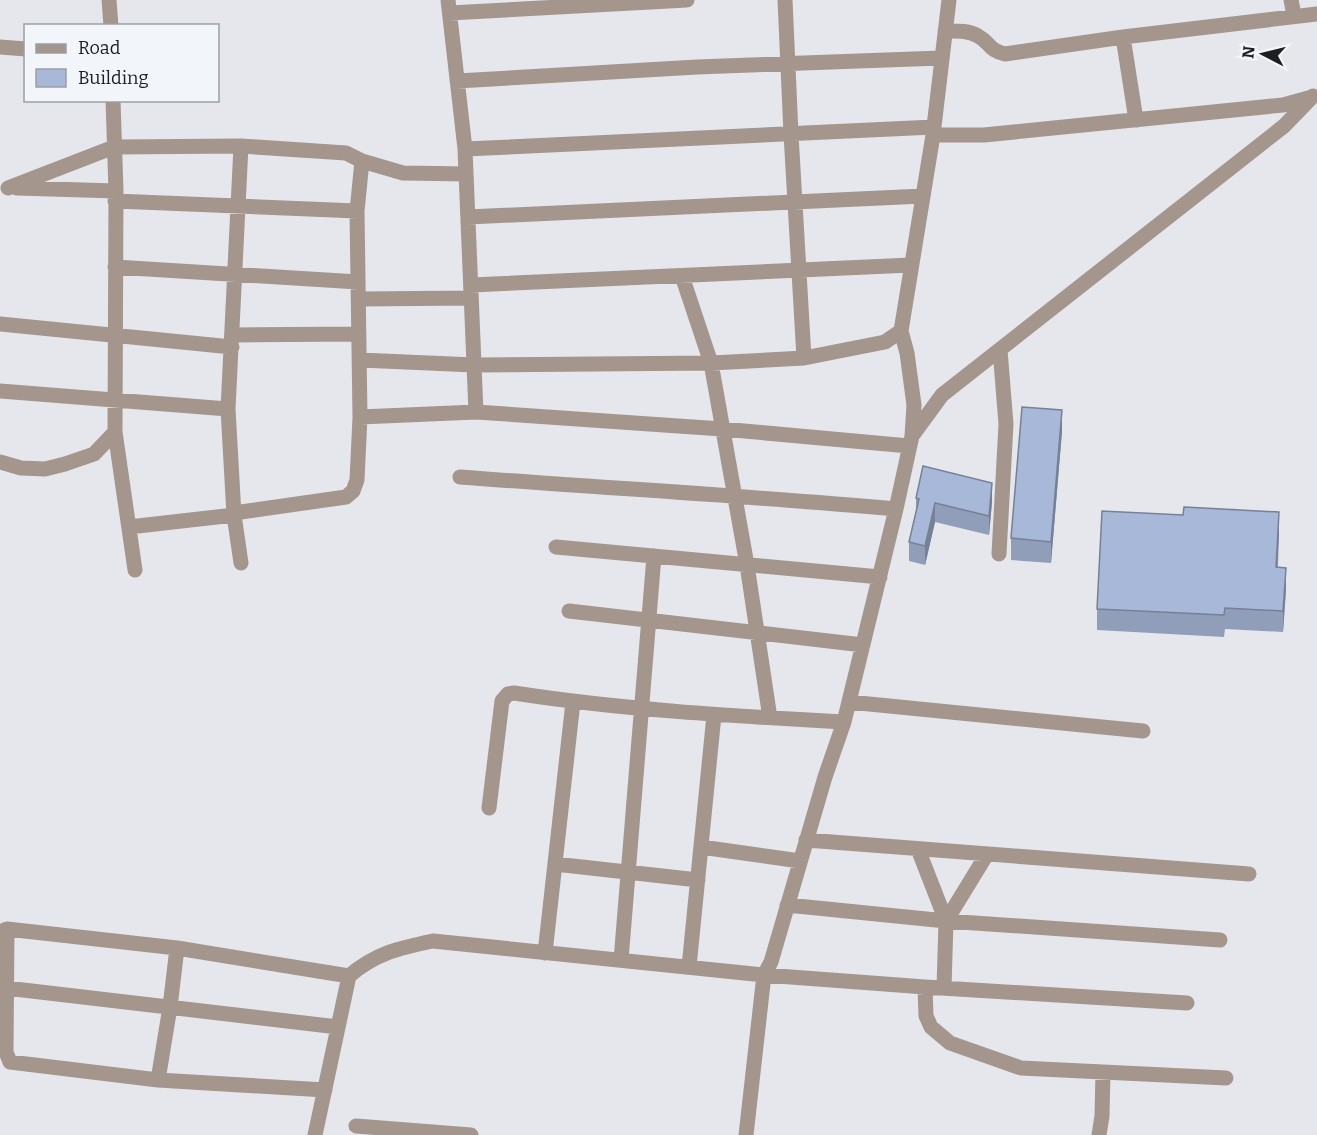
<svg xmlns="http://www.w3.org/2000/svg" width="1317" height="1135" viewBox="0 0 1317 1135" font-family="Bitter,serif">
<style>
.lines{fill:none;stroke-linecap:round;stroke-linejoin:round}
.minor{stroke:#a5968d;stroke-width:15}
.wall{fill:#909eba}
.shaded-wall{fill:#768197}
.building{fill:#a8b8d8;stroke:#768197;stroke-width:1.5}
</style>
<rect width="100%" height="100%" fill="#e5e7ed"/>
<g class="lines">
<!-- minor -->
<path class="minor" d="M 109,0 L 111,26
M 448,0 L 465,149 L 476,412
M 785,0 L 791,134 L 804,358
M 1291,0 L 1294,15
M 450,13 L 687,0
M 945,31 C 956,31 968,30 978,36 C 991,43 988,50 1005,54 L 1123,37 L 1317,14
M 1123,37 L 1136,120
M 0,47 L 26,49
M 457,81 L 697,67 L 941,58
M 113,100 L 116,191 L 115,432 L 135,570
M 933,135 L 984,135 L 1283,105 L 1312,97
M 241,146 L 228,409 L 234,515 L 241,563
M 465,149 L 934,127
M 8,188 L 114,147 L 241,146 L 346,153 L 362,161 L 403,173 L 466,174
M 17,188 L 116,191
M 115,201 L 357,211
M 468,217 L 923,196
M 115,267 L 358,282
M 682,276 L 711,363 L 747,565 L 770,718
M 471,285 L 911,265
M 359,299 L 471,298
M 0,324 L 232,347
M 232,335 L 359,334
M 360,360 L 474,365 L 711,363 L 804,358 L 885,342 L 901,331 L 933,135 L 949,0
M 0,391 L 228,409
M 360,417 L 476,412 L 722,429 L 909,446
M 912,436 L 942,395 L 1284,126 L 1313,96
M 0,462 L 21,468 L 45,469 L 65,464 L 94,454 L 115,432
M 460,477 C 605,488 751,496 896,509
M 234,513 L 346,497 L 353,491 L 357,480 L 360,417 L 357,211 L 362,161
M 129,527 L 234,515
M 556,547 L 880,577
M 999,554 L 1006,424 L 1000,350
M 569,611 L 863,645
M 849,702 L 1143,731
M 489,808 L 502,701 L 508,694 L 514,693 C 624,710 734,716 844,722
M 806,840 L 1249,874
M 701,847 L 800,861
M 918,849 L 946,921
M 555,864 L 698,880
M 787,905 L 946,921 L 1220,940
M 7,929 L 6,1052 L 10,1062 L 158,1080 L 325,1090
M 0,932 L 7,929 L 177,948 L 349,976 L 315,1135
M 545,953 L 573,702
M 621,960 L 654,556
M 689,967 L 714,715
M 349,976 C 376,953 399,948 433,941 L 764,975 L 771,962 L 825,777 L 844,722 L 896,509 L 912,436 L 914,405 L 907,353 L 901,331
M 925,987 L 926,1016 L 931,1027 L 950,1043 L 1021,1068 L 1226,1078
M 6,988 L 338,1027
M 944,988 L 946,921 L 987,854
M 158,1080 L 170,1007 L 177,948
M 356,1126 L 471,1135
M 746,1135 L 764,975 L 925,987 L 1187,1003
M 1099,1135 L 1102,1116 L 1103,1072"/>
</g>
<!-- wall -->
<path class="wall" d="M 1062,431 L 1051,563 L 1011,560 L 1011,538 Z
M 916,498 L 992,502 L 989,535 L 935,522 L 925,565 L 909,561 L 909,542 L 916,511 Z
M 1279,533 L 1278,567 L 1286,589 L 1283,632 L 1225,629 L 1224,637 L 1097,630 L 1097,609 Z"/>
<!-- shaded-wall -->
<path class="shaded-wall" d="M 1062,410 L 1062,431 L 1051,563 L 1051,542 Z
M 992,483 L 992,502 L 989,535 L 989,516 Z
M 935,503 L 935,522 L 925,565 L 925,546 Z
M 1279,512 L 1279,533 L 1276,588 L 1276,567 Z
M 1286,568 L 1286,589 L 1283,632 L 1283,611 Z"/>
<!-- building -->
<path class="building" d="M 1022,407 L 1062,410 L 1051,542 L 1011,538 Z
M 923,466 L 992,483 L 989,516 L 935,503 L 925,546 L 909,542 L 919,499 L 916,498 Z
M 1184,507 L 1279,512 L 1276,567 L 1286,568 L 1283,611 L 1225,608 L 1224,615 L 1097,609 L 1102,511 L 1183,515 Z"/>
<!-- legend -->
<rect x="24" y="24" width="195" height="78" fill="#f2f5fa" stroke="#9d9fa3" stroke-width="1.5"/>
<rect x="36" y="44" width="30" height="9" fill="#a5968d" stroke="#9d9fa3" stroke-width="1.5"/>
<text x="78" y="54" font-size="18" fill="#1d1e20">Road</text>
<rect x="36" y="69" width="30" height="18" fill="#a8b8d8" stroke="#9d9fa3" stroke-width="1.5"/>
<text x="78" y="84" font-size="18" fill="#1d1e20">Building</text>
<!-- north arrow -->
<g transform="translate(1263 54) rotate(277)" stroke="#f2f5fa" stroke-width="4.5" paint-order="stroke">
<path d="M0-4.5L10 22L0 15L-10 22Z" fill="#1d1e20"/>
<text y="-9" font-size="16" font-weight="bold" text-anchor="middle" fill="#1d1e20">N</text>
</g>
</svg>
